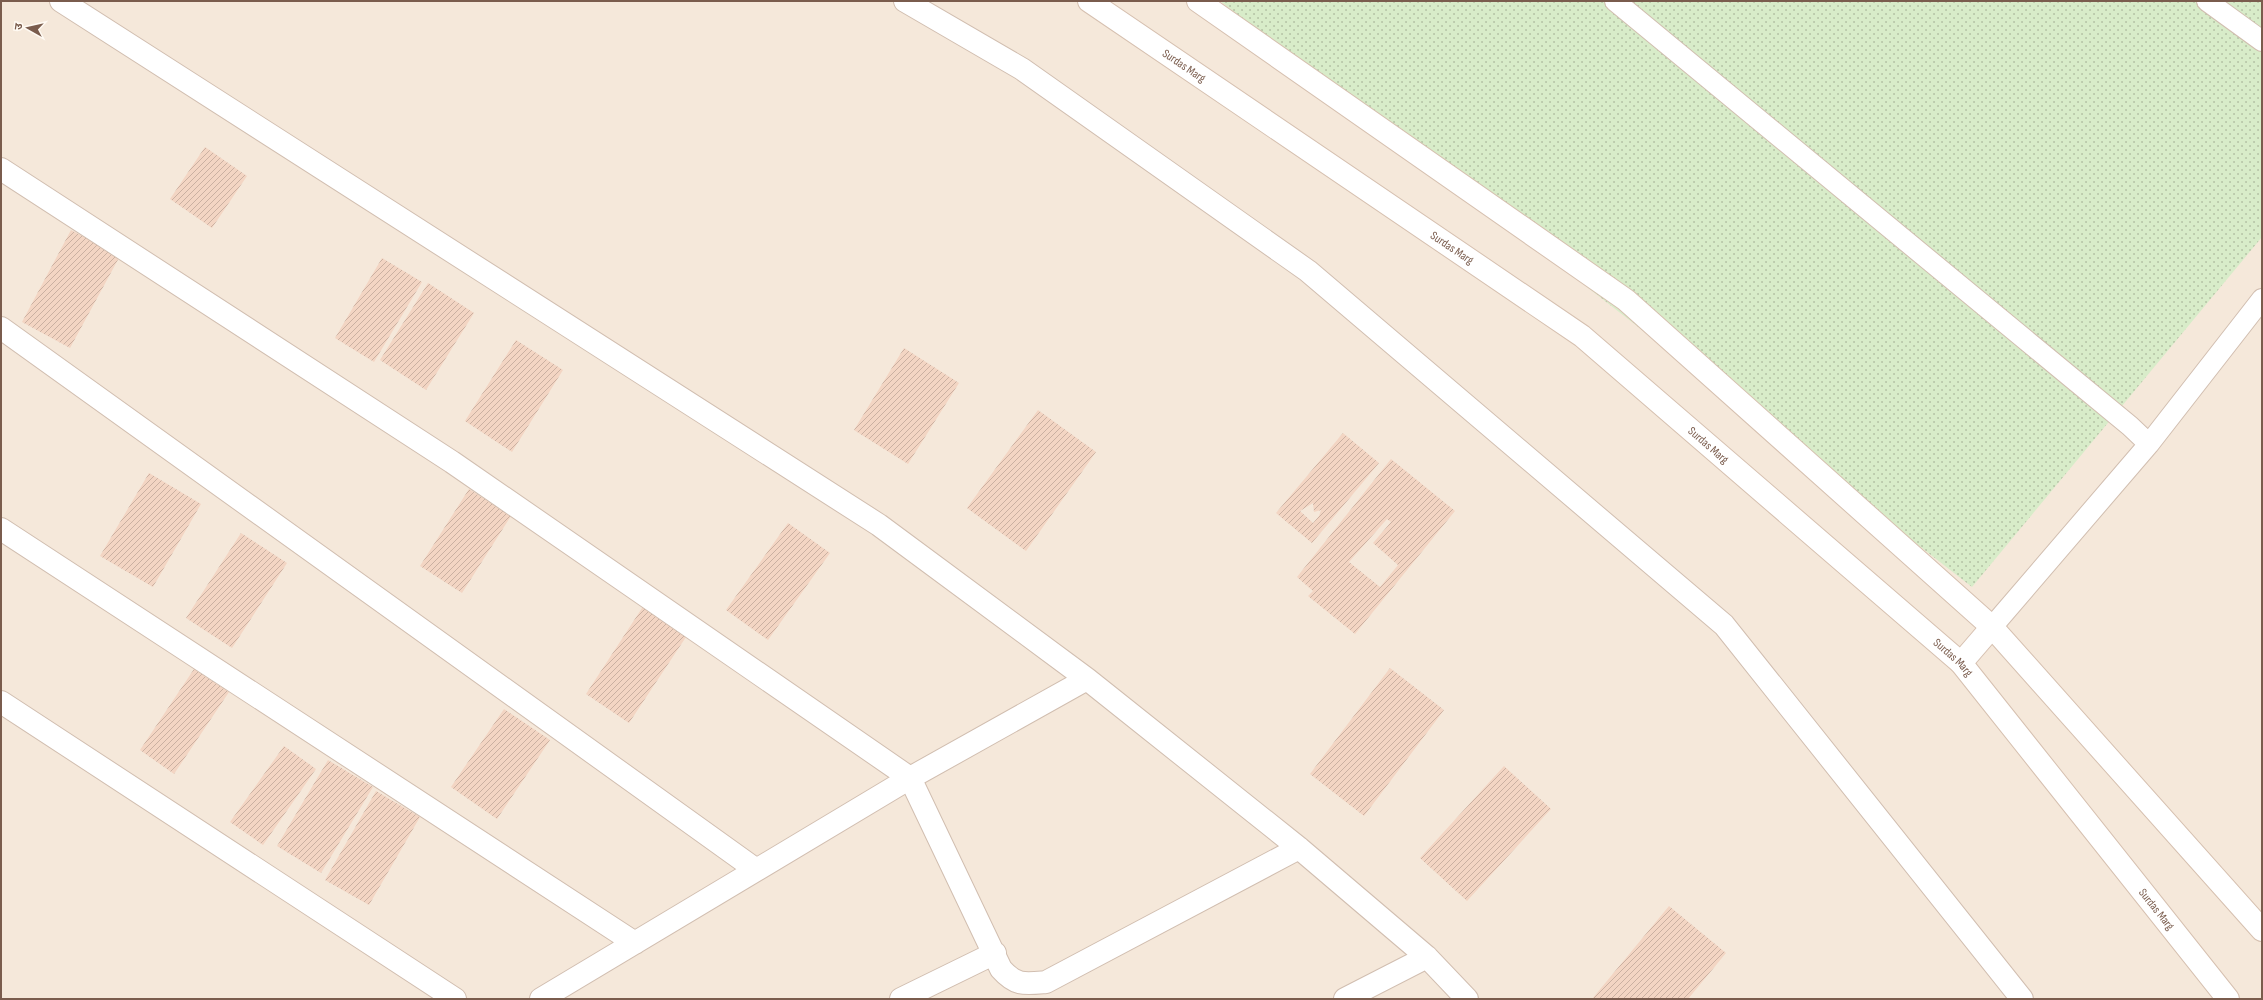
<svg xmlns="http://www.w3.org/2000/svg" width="2263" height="1000" viewBox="0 0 2263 1000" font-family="'Sofia Sans Condensed','Noto Sans Devanagari',sans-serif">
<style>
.residential{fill:#f5e8da}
.grass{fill:url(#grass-dots)}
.building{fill:url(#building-hatch);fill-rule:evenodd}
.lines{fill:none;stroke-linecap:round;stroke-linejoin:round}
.service-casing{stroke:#d1beb0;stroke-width:22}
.minor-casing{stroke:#d1beb0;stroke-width:24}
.secondary-casing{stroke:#d6c0b0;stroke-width:24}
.service{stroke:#fff;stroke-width:20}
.minor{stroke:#fff;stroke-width:22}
.secondary{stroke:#fff;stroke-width:22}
.labels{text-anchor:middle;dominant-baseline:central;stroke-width:3;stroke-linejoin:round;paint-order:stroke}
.street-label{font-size:12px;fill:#7a5c4d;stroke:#fffaf3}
</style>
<defs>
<pattern id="grass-dots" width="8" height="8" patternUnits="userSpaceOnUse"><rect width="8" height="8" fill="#d8ecc9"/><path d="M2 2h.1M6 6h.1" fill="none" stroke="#b4c2a5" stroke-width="1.8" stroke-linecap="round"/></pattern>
<pattern id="building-hatch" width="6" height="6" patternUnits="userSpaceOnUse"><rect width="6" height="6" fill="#f3d5c3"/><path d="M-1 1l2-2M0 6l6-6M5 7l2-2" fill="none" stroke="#cab0a1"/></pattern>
</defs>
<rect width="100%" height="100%" fill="#fdf6ec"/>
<!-- residential -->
<path class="residential" d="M 1,1 L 2262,1 L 2262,999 L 1,999 Z"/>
<!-- grass -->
<path class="grass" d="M 1220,1 L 2262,1 L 2262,237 L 1972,587 Z"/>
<!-- building -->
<path class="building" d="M 205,147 L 247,176 L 212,228 L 170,199 Z
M 71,230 L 120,256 L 70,348 L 22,322 Z
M 382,258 L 422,282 L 374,362 L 335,338 Z
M 428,283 L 474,313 L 426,390 L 380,360 Z
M 516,340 L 563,370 L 512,452 L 465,421 Z
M 904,348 L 959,383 L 908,464 L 854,430 Z
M 1038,410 L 1096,452 L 1026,551 L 967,508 Z
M 1343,433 L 1379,463 L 1312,543 L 1276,513 ZM 1313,503 L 1314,512 L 1321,510 L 1319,516 L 1313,523 L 1300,511 Z
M 1391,459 L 1455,511 L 1355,634 L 1308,596 L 1313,591 L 1297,577 ZM 1387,519 L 1391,522 L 1373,543 L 1398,565 L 1380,587 L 1349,562 Z
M 149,473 L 201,504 L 153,587 L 100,556 Z
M 469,489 L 511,516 L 462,593 L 420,566 Z
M 788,523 L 830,553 L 768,640 L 726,610 Z
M 241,533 L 287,563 L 232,648 L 186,618 Z
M 644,605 L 688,634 L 629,723 L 586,694 Z
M 1390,668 L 1444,710 L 1364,816 L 1310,774 Z
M 194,669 L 229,692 L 174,774 L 140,750 Z
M 504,709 L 550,740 L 497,819 L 451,787 Z
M 284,746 L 316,769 L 263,845 L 230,822 Z
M 328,760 L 373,787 L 321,873 L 277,846 Z
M 1504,766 L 1551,809 L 1467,901 L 1420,858 Z
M 376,791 L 420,817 L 369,905 L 325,880 Z
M 1669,906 L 1726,953 L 1688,999 L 1592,999 Z"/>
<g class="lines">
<!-- service casing -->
<g class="service-casing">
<path id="service" d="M 1615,1 L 2130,426 L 2149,444
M 2207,1 L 2262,41
M 1992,627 L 2149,444 L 2262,299"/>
</g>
<!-- minor casing -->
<g class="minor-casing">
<path id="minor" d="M 61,1 L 879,525 L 1087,679 L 1299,848 L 1427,957 L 1467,999
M 905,1 L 1022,69 L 1308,271 L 1724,625 L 2022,999
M 1,169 L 452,462 L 910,778 L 1001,969 C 1016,986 1025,984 1046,982 L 1299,848
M 1,328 L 755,869
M 1,529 L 635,943
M 1,702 L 455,999
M 541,999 L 910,778 L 1087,679
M 901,999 L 995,953
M 1345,999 L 1427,957"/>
</g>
<!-- secondary casing -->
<g class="secondary-casing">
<g id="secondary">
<path id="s1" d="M 1089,1 L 1582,336 L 1961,663 L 2228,999"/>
<path d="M 1198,1 L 1626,300 L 1992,627 L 2262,930"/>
<path d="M 1961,663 L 1992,627"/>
</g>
</g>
<!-- service -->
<use href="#service" class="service"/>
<!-- minor -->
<use href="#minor" class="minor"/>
<!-- secondary -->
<use href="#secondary" class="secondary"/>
</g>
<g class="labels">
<!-- street labels -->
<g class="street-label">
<text stroke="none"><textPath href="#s1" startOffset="115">Surdas Marg</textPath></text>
<text stroke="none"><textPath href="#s1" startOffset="439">Surdas Marg</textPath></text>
<text stroke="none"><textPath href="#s1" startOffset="763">Surdas Marg</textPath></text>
<text stroke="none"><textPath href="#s1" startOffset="1087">Surdas Marg</textPath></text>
<text stroke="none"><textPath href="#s1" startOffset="1411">Surdas Marg</textPath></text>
</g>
</g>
<!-- border -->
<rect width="2263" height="1000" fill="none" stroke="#7a5c4d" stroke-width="4"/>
<!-- north arrow -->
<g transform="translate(28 28) rotate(278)" stroke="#fffaf3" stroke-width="3" paint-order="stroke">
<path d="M0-3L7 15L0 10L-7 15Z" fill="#7a5c4d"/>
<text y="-6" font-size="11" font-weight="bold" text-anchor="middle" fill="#7a5c4d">उ</text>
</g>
</svg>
